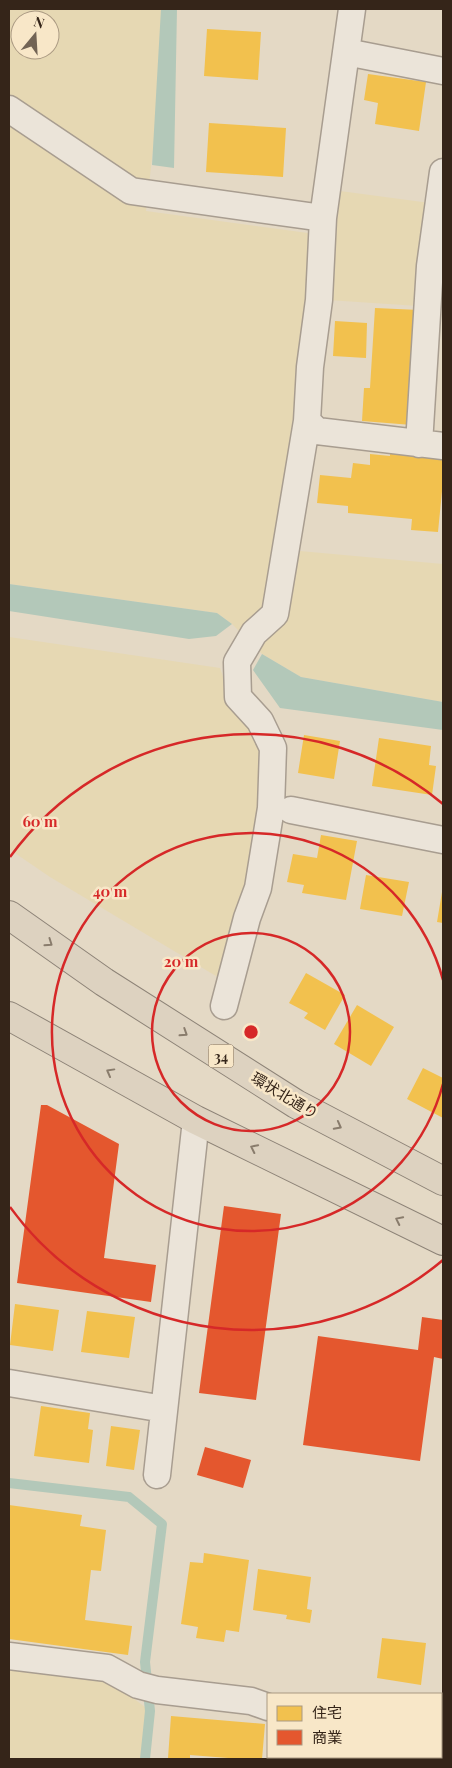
<svg xmlns="http://www.w3.org/2000/svg" width="452" height="1768" viewBox="0 0 452 1768" font-family="'Playfair Display','Noto Sans JP',serif">
<style>
.farmland{fill:#e6d8b3;fill-rule:evenodd}
.water{fill:#b3c8b9}
.homes{fill:#f2c14e}
.shops{fill:#e4572e}
.lines{fill:none;stroke-linecap:round;stroke-linejoin:round}
.stream{stroke:#b3c8b9;stroke-width:10}
.minor-casing{stroke:#a89d90;stroke-width:29}
.trunk-casing{stroke:#8d8377;stroke-width:30}
.minor{stroke:#ebe4d9;stroke-width:26}
.trunk{stroke:#ddd2c0;stroke-width:28}
.oneway{stroke:#897c6c}
.ring{fill:none;stroke:#d62828;stroke-width:2.5}
.labels{text-anchor:middle;dominant-baseline:central;stroke-width:5;stroke-linejoin:round;paint-order:stroke}
.shield{fill:#f8e7c8;stroke:#705f4e;stroke-width:1}
.shield-label{font-size:14px;font-weight:bold;fill:#352519}
.street-label{font-size:15px;fill:#352519;stroke:#f8e7c8}
.centre{fill:#d62828;stroke:#f8e7c8;stroke-width:2.5}
.ring-label{font-size:15px;text-anchor:middle;font-weight:bold;fill:#d62828;stroke:#f8e7c8;stroke-width:5;stroke-linejoin:round;paint-order:stroke}
</style>
<rect width="100%" height="100%" fill="#e4d9c5"/>
<!-- farmland -->
<path class="farmland" d="M 9,9 L 169,9 L 146,211 L 308,233 L 310,302 L 278,549 L 443,564 L 443,702 L 301,677 L 262,654 L 232,624 L 217,613 L 9,584 ZM 20,20 L 50,20 L 50,50 L 20,50 Z
M 340,191 L 430,203 L 418,306 L 328,300 Z
M 9,637 L 220,668 L 229,694 L 264,745 L 263,805 L 250,885 L 221,979 L 50,877 L 9,849 Z
M 9,1664 L 99,1674 L 124,1691 L 150,1711 L 145,1759 L 9,1759 Z"/>
<!-- water -->
<path class="water" d="M 161,9 L 177,9 L 174,168 L 152,165 Z
M 9,584 L 217,613 L 232,624 L 216,636 L 189,639 L 9,611 Z
M 262,654 L 301,677 L 443,702 L 443,730 L 280,708 L 253,670 Z"/>
<!-- homes -->
<path class="homes" d="M 207,29 L 261,32 L 258,80 L 204,76 Z
M 368,74 L 426,82 L 419,131 L 375,124 L 378,103 L 364,100 Z
M 209,123 L 286,128 L 283,177 L 206,172 Z
M 375,308 L 419,310 L 412,425 L 362,421 L 364,388 L 370,388 Z
M 335,321 L 367,323 L 366,358 L 333,356 Z
M 390,451 L 443,456 L 443,481 L 438,532 L 411,530 L 412,519 L 348,513 L 348,506 L 317,503 L 320,475 L 351,478 L 353,463 L 370,465 L 370,454 L 390,456 Z
M 304,735 L 340,741 L 334,779 L 298,773 Z
M 379,738 L 431,746 L 429,765 L 436,766 L 432,795 L 372,786 Z
M 321,835 L 357,841 L 346,900 L 302,893 L 304,885 L 287,882 L 293,854 L 317,858 Z
M 366,875 L 409,882 L 402,916 L 360,909 Z
M 442,892 L 443,892 L 443,923 L 437,922 Z
M 306,973 L 345,995 L 325,1030 L 304,1018 L 308,1013 L 289,1003 Z
M 357,1005 L 394,1027 L 371,1066 L 334,1044 Z
M 423,1068 L 443,1078 L 443,1118 L 407,1099 Z
M 15,1304 L 59,1310 L 53,1351 L 10,1345 Z
M 87,1311 L 135,1317 L 129,1358 L 81,1352 Z
M 41,1406 L 90,1413 L 88,1429 L 93,1430 L 89,1463 L 34,1456 Z
M 111,1426 L 140,1430 L 134,1470 L 106,1466 Z
M 9,1505 L 82,1515 L 80,1526 L 106,1530 L 101,1571 L 91,1570 L 85,1620 L 132,1626 L 128,1655 L 9,1639 Z
M 204,1553 L 249,1560 L 239,1632 L 226,1630 L 224,1642 L 196,1638 L 198,1627 L 181,1624 L 190,1562 L 203,1563 Z
M 258,1569 L 311,1577 L 307,1609 L 312,1610 L 310,1623 L 286,1619 L 287,1615 L 253,1610 Z
M 382,1638 L 426,1643 L 421,1685 L 377,1678 Z
M 171,1716 L 265,1724 L 262,1759 L 241,1759 L 190,1755 L 190,1759 L 168,1758 Z"/>
<!-- shops -->
<path class="shops" d="M 41,1105 L 47,1105 L 119,1144 L 104,1258 L 156,1265 L 151,1302 L 17,1283 Z
M 224,1206 L 281,1214 L 256,1400 L 199,1393 Z
M 422,1317 L 443,1320 L 443,1359 L 434,1357 L 420,1461 L 303,1445 L 318,1336 L 418,1350 Z
M 205,1447 L 251,1460 L 243,1488 L 197,1475 Z"/>
<g class="lines">
<!-- stream -->
<path class="stream" d="M 9,1483 L 129,1497 L 162,1524 L 145,1662 L 150,1711 L 145,1759"/>
<!-- minor casing -->
<g class="minor-casing">
<path id="minor" d="M 346,52 L 443,71
M 9,109 L 131,191 L 323,218
M 307,421 L 317,431 L 443,446
M 419,444 L 430,266 L 443,172
M 291,810 L 443,840
M 224,1006 L 247,918 L 258,888 L 271,808 L 273,748 L 260,721 L 238,697 L 237,662 L 254,633 L 275,614 L 307,421 L 310,367 L 319,300 L 323,218 L 352,9
M 9,1383 L 164,1409
M 157,1475 L 196,1120
M 9,1656 L 107,1668 L 138,1685 L 157,1690 L 251,1701 L 268,1707
M 441,1747 L 443,1748"/>
</g>
<!-- trunk casing -->
<g class="trunk-casing">
<path id="trunk" d="M 9,915 L 104,982 L 296,1104 L 443,1181
M 9,1016 L 196,1120 L 443,1241"/>
</g>
<!-- minor -->
<use href="#minor" class="minor"/>
<!-- trunk -->
<use href="#trunk" class="trunk"/>
</g>
<!-- one-way arrows -->
<defs><path id="oneway-chevron" d="M-2-3.5L2.5 0L-2 3.5" fill="none" stroke-width="1.6" stroke-linecap="round" stroke-linejoin="round" transform="scale(1.25)"/></defs>
<g class="oneway">
<use href="#oneway-chevron" transform="translate(49 943) rotate(35)"/>
<use href="#oneway-chevron" transform="translate(184 1033) rotate(33)"/>
<use href="#oneway-chevron" transform="translate(110 1072) rotate(-151)"/>
<use href="#oneway-chevron" transform="translate(338 1126) rotate(28)"/>
<use href="#oneway-chevron" transform="translate(254 1148) rotate(-154)"/>
<use href="#oneway-chevron" transform="translate(399 1220) rotate(-154)"/>
</g>
<!-- distance rings -->
<g class="ring">
<circle cx="251" cy="1032" r="99"/>
<path d="M443 1084A199 199 0 1 1 443 980"/>
<path d="M443 1260A298 298 0 0 1 10 1207M10 857A298 298 0 0 1 443 804"/>
</g>
<g class="labels">
<!-- shield labels -->
<rect class="shield" x="208.5" y="1044.5" width="25" height="23" rx="4"/>
<g class="shield-label">
<text x="221" y="1056">34</text>
</g>
<!-- street labels -->
<g class="street-label">
<text transform="translate(285 1095) rotate(31)">環状北通り</text>
</g>
</g>
<circle cx="251" cy="1032" r="8" class="centre"/>
<g class="ring-label">
<text x="40" y="827">60 m</text>
<text x="110" y="897">40 m</text>
<text x="181" y="967">20 m</text>
</g>
<!-- border -->
<rect width="452" height="1768" fill="none" stroke="#352519" stroke-width="20"/>
<!-- legend -->
<rect x="267" y="1693" width="175" height="65" fill="#f8e7c8" stroke="#aa9982"/>
<rect x="277" y="1706" width="25" height="15" fill="#f2c14e" stroke="#aa9982"/>
<text x="312" y="1718" font-size="15" fill="#352519">住宅</text>
<rect x="277" y="1730" width="25" height="15" fill="#e4572e" stroke="#aa9982"/>
<text x="312" y="1743" font-size="15" fill="#352519">商業</text>
<!-- north arrow -->
<g transform="translate(35 35) rotate(18)"><circle r="24" fill="#f8e7c8" stroke="#aa9982"/>
<path d="M0-4L9 19L0 12L-9 19Z" fill="#726455"/>
<text y="-8" font-size="14" font-weight="bold" text-anchor="middle" fill="#352519">N</text>
</g>
</svg>
